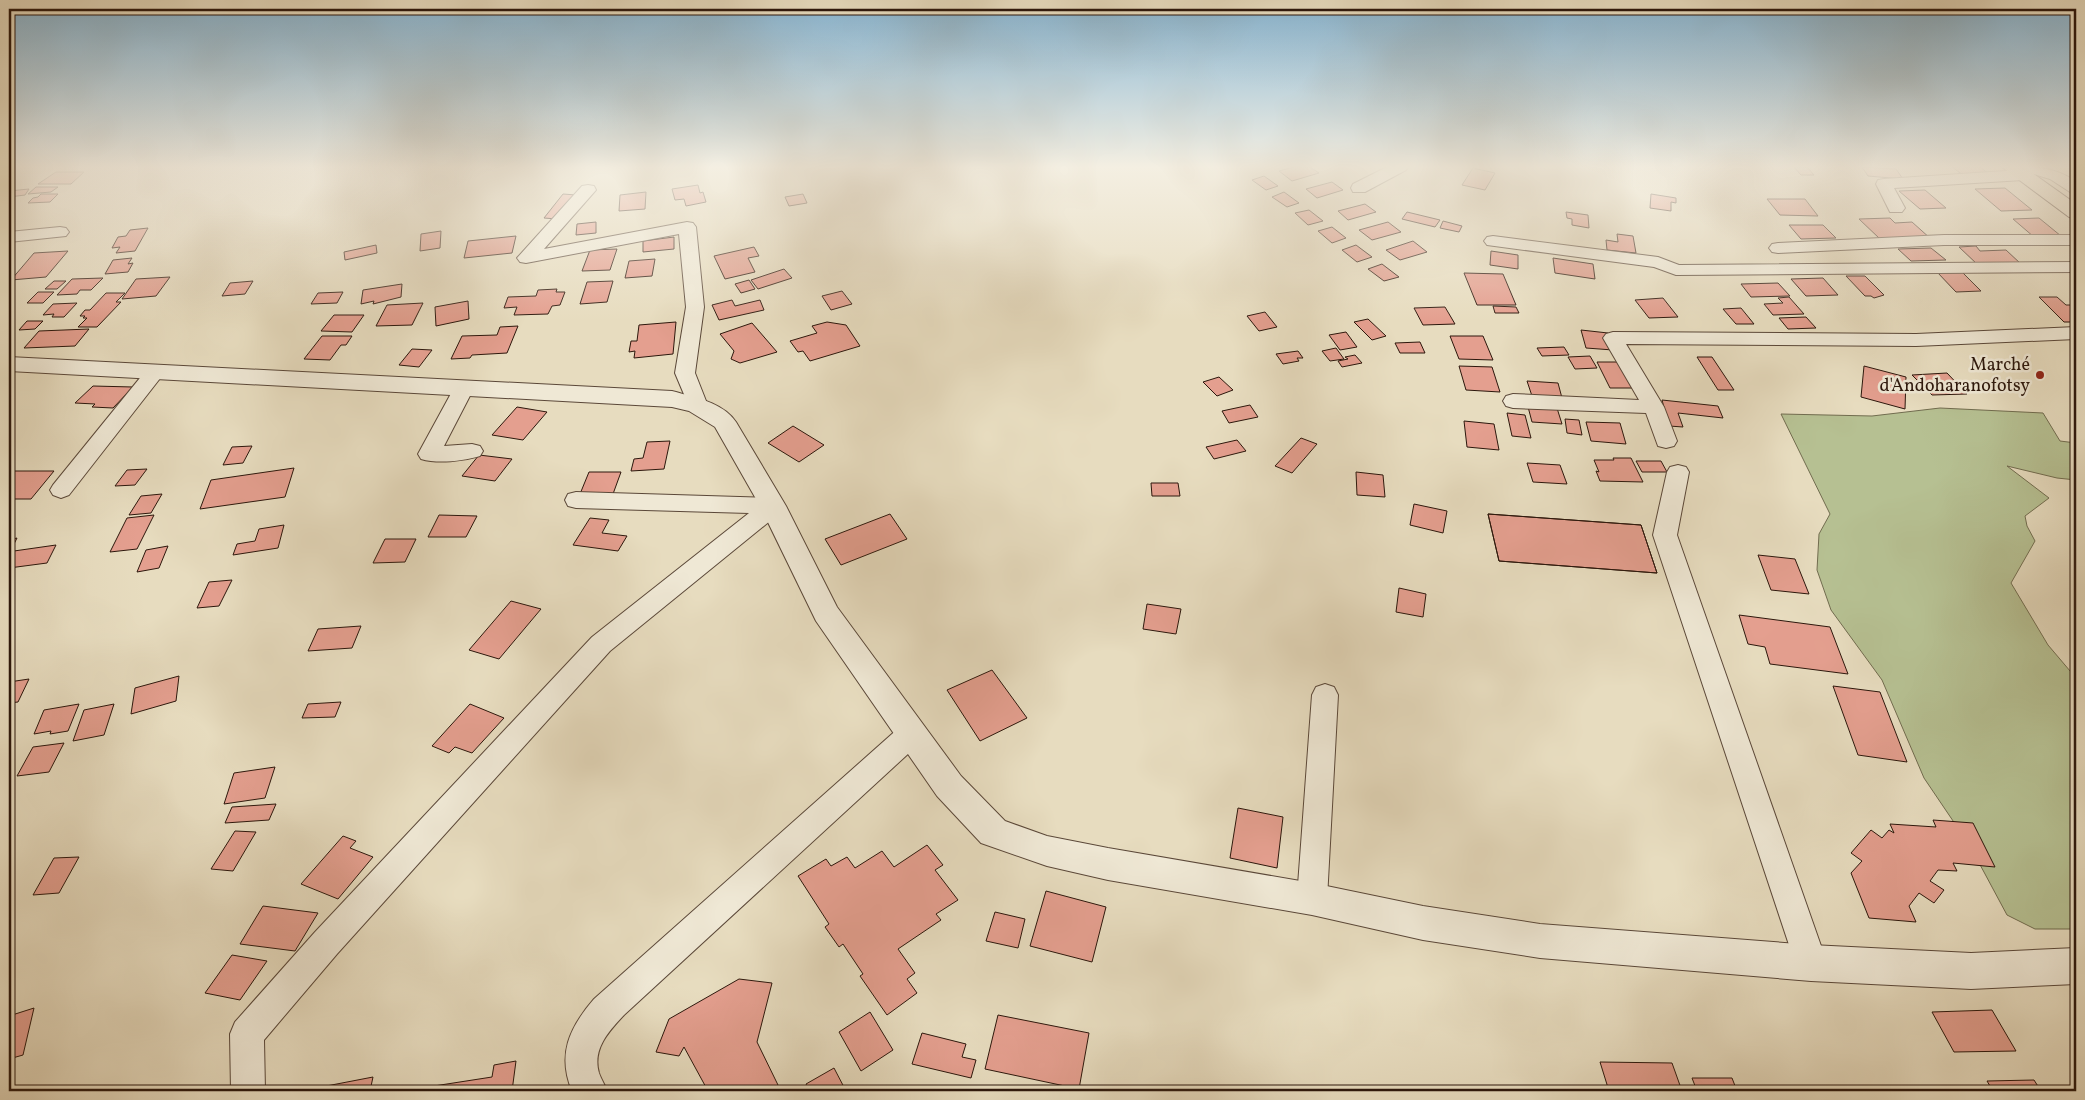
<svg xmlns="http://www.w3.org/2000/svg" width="2085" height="1100" viewBox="0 0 2085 1100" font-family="Vollkorn,serif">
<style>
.green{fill:#b6c092;stroke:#716c4f}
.building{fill:#e49f8f;stroke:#2c170c}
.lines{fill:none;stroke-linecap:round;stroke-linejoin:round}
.minor-casing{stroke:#5b4839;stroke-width:2}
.tertiary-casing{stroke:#5b4839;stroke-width:2}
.primary-casing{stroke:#2c170c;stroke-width:2}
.minor{fill:#efe8d5;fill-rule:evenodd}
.tertiary{fill:#efe8d5;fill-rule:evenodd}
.primary{fill:#e7dcbf;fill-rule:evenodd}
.poi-dot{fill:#8f2418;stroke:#efe8d5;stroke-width:2}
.labels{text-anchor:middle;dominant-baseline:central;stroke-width:5;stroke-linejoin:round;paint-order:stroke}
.poi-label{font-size:18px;fill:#2c170c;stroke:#efe8d5;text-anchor:end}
</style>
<rect width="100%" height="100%" fill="#e7dcbf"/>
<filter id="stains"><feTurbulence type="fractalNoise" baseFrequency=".004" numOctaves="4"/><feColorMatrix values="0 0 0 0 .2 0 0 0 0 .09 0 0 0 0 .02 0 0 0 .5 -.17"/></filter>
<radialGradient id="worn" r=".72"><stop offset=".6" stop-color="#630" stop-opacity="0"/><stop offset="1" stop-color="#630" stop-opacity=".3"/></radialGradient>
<!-- green -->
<path class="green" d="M 1940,408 L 2043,413 L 2060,441 L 2076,443 L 2076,480 L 2057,478 L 2007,466 L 2049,498 L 2025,516 L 2027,526 L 2035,541 L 2011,583 L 2048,645 L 2076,678 L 2076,929 L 2035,929 L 2007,915 L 1970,846 L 1924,778 L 1882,680 L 1831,610 L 1817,570 L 1819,534 L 1830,514 L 1781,414 L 1872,416 Z"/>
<!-- building -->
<path class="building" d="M 1294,167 L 1310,167 L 1319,173 L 1292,181 L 1279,171 Z
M 1794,167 L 1807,167 L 1814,175 L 1801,175 Z
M 1862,167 L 1896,169 L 1903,179 L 1868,176 Z
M 1952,167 L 1980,167 L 1989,174 L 1963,175 Z
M 1473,168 L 1495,173 L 1485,190 L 1462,185 Z
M 56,172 L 84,172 L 71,184 L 38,184 Z
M 1264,176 L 1278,186 L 1266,190 L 1252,180 Z
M 1332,182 L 1343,190 L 1317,198 L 1306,189 Z
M 698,185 L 700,193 L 703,192 L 706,202 L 686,206 L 684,199 L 675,200 L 672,189 Z
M 36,187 L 58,187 L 51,192 L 28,194 Z
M 2005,188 L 2032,210 L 2001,211 L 1975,189 Z
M 29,189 L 25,195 L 9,197 L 9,191 Z
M 1925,190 L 1946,208 L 1920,209 L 1899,191 Z
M 646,192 L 645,209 L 619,211 L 620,195 Z
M 1284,192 L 1299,203 L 1287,207 L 1272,197 Z
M 41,194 L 58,194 L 50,202 L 28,203 L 33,198 L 38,197 Z
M 563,194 L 576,195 L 557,219 L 544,218 Z
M 803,194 L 807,203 L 789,206 L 785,197 Z
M 1651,194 L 1676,198 L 1676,203 L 1671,202 L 1671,211 L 1650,208 Z
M 1767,199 L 1805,199 L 1818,216 L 1780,215 Z
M 1365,204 L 1376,212 L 1348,220 L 1338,211 Z
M 1309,210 L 1323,221 L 1308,225 L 1295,213 Z
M 1407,212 L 1440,220 L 1435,227 L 1402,219 Z
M 1566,212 L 1588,215 L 1589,228 L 1572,225 L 1572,219 L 1567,218 Z
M 1890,218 L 1895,223 L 1912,222 L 1931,239 L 1880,239 L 1859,219 Z
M 2039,218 L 2061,236 L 2034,237 L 2013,219 Z
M 1443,221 L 1462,226 L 1459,232 L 1440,228 Z
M 596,222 L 596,233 L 576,235 L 577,224 Z
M 1388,222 L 1401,232 L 1372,240 L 1359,230 Z
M 1789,225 L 1823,225 L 1836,238 L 1801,239 Z
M 1332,227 L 1346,238 L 1332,243 L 1318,231 Z
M 148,228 L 135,251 L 116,253 L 120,247 L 112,248 L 118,237 L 126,236 L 130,230 Z
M 441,231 L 440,248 L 420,251 L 421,234 Z
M 1617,234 L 1633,236 L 1636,253 L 1607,250 L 1606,240 L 1618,242 Z
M 516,236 L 512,253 L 464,258 L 468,241 Z
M 674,237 L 674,249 L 643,252 L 643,241 Z
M 1413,241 L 1427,252 L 1400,260 L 1386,250 Z
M 376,245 L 377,253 L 345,260 L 344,252 Z
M 1356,245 L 1372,257 L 1357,262 L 1342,250 Z
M 1976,246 L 1980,251 L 2006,250 L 2021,264 L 1978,265 L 1959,247 Z
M 754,247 L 759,256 L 748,258 L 755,272 L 725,279 L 714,256 Z
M 1931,248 L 1946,260 L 1911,261 L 1898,249 Z
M 617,249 L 610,270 L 582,271 L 590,250 Z
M 68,251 L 46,277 L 11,280 L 34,253 Z
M 1491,251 L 1518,255 L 1518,269 L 1490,265 Z
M 132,258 L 128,264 L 133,263 L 128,272 L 105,274 L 113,260 Z
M 1553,258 L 1593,264 L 1595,279 L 1555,273 Z
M 655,259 L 652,276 L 625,278 L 629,261 Z
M 1382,264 L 1399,277 L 1384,281 L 1368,269 Z
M 784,269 L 792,278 L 758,289 L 751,280 Z
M 1937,272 L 1962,272 L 1981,291 L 1956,292 Z
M 1464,273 L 1503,274 L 1516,305 L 1477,305 Z
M 1846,276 L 1865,276 L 1884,295 L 1874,298 L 1871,296 L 1865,296 Z
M 170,277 L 156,296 L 122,299 L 136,279 Z
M 103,278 L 91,290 L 80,290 L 77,294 L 57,295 L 72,279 Z
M 1823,278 L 1838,295 L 1806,296 L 1791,279 Z
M 749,280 L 755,289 L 741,293 L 735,284 Z
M 54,281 L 66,281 L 57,289 L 45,289 Z
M 253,281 L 245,294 L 222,296 L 230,283 Z
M 613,281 L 607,302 L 580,304 L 587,282 Z
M 1778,283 L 1790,296 L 1751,297 L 1741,284 Z
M 402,284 L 401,297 L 373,304 L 374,301 L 361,304 L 363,290 Z
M 557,289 L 556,292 L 565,292 L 560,305 L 552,306 L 548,314 L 514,315 L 517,307 L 504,308 L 508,297 L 536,296 L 538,290 Z
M 842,291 L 852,304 L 831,310 L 822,296 Z
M 38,292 L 54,292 L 43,303 L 27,303 Z
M 343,292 L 337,303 L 311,304 L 318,293 Z
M 106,293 L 125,293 L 116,302 L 121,302 L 97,327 L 78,327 L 87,318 L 83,318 L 85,316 L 80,316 L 85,310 L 90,310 Z
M 1789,297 L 1804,314 L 1773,315 L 1764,304 L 1783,303 L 1778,298 Z
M 2039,297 L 2057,297 L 2066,305 L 2076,305 L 2076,322 L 2064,322 Z
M 1663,298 L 1678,317 L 1649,318 L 1635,300 Z
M 732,300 L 735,306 L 760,300 L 764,310 L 719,320 L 712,305 Z
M 468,301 L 469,319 L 436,326 L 435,307 Z
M 77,303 L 64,317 L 52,317 L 54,314 L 43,315 L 53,304 Z
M 423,303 L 412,325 L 376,326 L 387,305 Z
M 1493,306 L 1516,307 L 1519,313 L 1495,313 Z
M 1445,307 L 1455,324 L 1423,325 L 1414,308 Z
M 1741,308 L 1754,324 L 1736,324 L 1723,309 Z
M 1265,312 L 1277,327 L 1259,331 L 1247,316 Z
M 334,315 L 364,315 L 352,332 L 321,331 Z
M 1806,317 L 1816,328 L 1788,329 L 1779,318 Z
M 1368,319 L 1386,336 L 1372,340 L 1354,322 Z
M 27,321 L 43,321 L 35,329 L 19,330 Z
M 676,322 L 673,354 L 634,358 L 635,351 L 629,352 L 631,341 L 637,341 L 639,325 Z
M 827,322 L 846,325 L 860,346 L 810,361 L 803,351 L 798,352 L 790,341 L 817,333 L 812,326 Z
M 752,323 L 777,352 L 740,363 L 731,359 L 734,351 L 720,334 Z
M 518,326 L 507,353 L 472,355 L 470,358 L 451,359 L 462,336 L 497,335 L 500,327 Z
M 89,329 L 75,346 L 24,348 L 39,331 Z
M 1581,330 L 1608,333 L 1613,350 L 1586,348 Z
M 1346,332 L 1357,347 L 1340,350 L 1329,335 Z
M 322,336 L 352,336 L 346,345 L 341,345 L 330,360 L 304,359 Z
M 1450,336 L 1483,336 L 1493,360 L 1459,359 Z
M 1420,342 L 1425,353 L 1400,353 L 1395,343 Z
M 1564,347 L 1569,355 L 1542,356 L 1537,348 Z
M 1336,348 L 1344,359 L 1330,361 L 1322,351 Z
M 412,349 L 432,350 L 419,367 L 399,365 Z
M 1298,351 L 1303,358 L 1297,358 L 1299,361 L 1283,364 L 1276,354 Z
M 1355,355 L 1362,363 L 1342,367 L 1338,361 L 1348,359 L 1345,357 Z
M 1590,356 L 1597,368 L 1575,369 L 1568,357 Z
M 1697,357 L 1712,357 L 1734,390 L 1718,390 Z
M 1597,362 L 1622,362 L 1636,388 L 1610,388 Z
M 1459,366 L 1492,367 L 1500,392 L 1466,390 Z
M 1864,366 L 1906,377 L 1905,409 L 1861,397 Z
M 1947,373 L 1967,394 L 1932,395 L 1912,375 Z
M 1219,377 L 1233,390 L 1217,396 L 1203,382 Z
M 1527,381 L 1558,383 L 1562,398 L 1532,396 Z
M 93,386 L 133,387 L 113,408 L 92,407 L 95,404 L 75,403 Z
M 1662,400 L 1718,406 L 1723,418 L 1678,413 L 1683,427 L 1669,426 Z
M 1527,403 L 1556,405 L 1562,424 L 1532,422 Z
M 1250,405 L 1258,417 L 1229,423 L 1222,411 Z
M 517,407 L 547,412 L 523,440 L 492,435 Z
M 1507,413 L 1525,415 L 1531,438 L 1512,436 Z
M 1565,419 L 1579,420 L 1582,435 L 1567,433 Z
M 1464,421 L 1494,424 L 1499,450 L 1467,447 Z
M 1586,422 L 1620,423 L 1626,444 L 1591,441 Z
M 793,426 L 824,445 L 799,462 L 768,443 Z
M 1301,438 L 1317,444 L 1292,473 L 1275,466 Z
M 1237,440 L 1246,451 L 1214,459 L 1206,447 Z
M 670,441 L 664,469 L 631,471 L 634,459 L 643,458 L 647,442 Z
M 252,446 L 243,463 L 223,465 L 232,447 Z
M 479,455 L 512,459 L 495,481 L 462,476 Z
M 1613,458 L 1631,458 L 1643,482 L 1600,481 L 1596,471 L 1599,472 L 1594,460 L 1614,460 Z
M 1636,461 L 1661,461 L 1667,472 L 1642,472 Z
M 1527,463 L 1560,465 L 1567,484 L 1533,482 Z
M 294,468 L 285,497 L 200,509 L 211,480 Z
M 147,469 L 135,485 L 115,486 L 127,470 Z
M 9,471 L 54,471 L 31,499 L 9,499 Z
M 589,472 L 621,472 L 613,494 L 580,494 Z
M 1356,472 L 1383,475 L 1385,497 L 1357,495 Z
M 1151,483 L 1178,483 L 1180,496 L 1152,496 Z
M 162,494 L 151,513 L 129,515 L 141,496 Z
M 1414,504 L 1447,511 L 1443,533 L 1410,525 Z
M 890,514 L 907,539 L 841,565 L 825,539 Z
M 1488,514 L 1641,525 L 1657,573 L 1499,561 Z
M 1488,514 L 1641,525 L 1657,573 L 1499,561 Z
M 154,515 L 137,549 L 110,552 L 127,518 Z
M 439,515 L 477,516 L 466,537 L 428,537 Z
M 590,518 L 609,520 L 602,533 L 627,536 L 618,551 L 573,545 Z
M 284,525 L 278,548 L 233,555 L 237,544 L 255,541 L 259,529 Z
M 17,538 L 11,550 L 9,551 L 9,540 Z
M 385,539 L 416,539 L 405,562 L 373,563 Z
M 56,545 L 47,563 L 9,568 L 9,560 L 14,551 Z
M 168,546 L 159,568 L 137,572 L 146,550 Z
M 1758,555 L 1795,559 L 1809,594 L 1771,590 Z
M 232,580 L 219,606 L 197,608 L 209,582 Z
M 1399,588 L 1426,594 L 1423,617 L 1396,612 Z
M 511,601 L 541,609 L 499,659 L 469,650 Z
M 1147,604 L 1181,609 L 1176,634 L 1143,629 Z
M 1739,615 L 1830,627 L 1848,674 L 1770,664 L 1765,647 L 1748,644 Z
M 361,626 L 352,648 L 308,651 L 318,629 Z
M 992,670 L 1027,718 L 980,741 L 947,690 Z
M 179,676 L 176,701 L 131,714 L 135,688 Z
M 29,679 L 18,702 L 9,703 L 9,682 Z
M 1833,686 L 1880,692 L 1907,762 L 1858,755 Z
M 341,702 L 335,717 L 302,718 L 308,704 Z
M 79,704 L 68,731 L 50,734 L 51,731 L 34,734 L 44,710 Z
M 114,704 L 104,735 L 73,741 L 84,710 Z
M 470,704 L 504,718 L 472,753 L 455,747 L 449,753 L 432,746 Z
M 64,743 L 49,772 L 17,776 L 33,747 Z
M 275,767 L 265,798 L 224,804 L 234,773 Z
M 276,804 L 269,820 L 225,823 L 232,807 Z
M 1238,808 L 1283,817 L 1277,868 L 1230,858 Z
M 1933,820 L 1973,823 L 1995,867 L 1953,863 L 1957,871 L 1938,870 L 1930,881 L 1944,890 L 1934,903 L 1919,893 L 1909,906 L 1916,922 L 1869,918 L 1851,873 L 1862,861 L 1851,853 L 1871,830 L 1882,838 L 1889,830 L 1894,833 L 1890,824 L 1936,827 Z
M 235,831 L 256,832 L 233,871 L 211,869 Z
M 343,836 L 356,841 L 350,848 L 373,857 L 338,899 L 301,884 Z
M 927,845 L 943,865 L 935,870 L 958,900 L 936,914 L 941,920 L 898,949 L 915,973 L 907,979 L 917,993 L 887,1015 L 860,976 L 863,974 L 843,944 L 839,947 L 825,927 L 829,924 L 798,876 L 826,859 L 831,866 L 847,857 L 855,868 L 882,851 L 894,867 Z
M 79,857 L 59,893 L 33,895 L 54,858 Z
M 1046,891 L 1106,907 L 1092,962 L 1030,946 Z
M 263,906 L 318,913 L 295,951 L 240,944 Z
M 995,912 L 1025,919 L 1018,948 L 986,941 Z
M 232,955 L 267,961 L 240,1000 L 205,993 Z
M 739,979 L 772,983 L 757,1042 L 778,1085 L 769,1091 L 708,1091 L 684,1047 L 679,1056 L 656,1052 L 669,1019 Z
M 34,1008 L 23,1055 L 9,1059 L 9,1016 Z
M 1992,1010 L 2016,1051 L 1954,1052 L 1932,1012 Z
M 870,1012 L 893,1050 L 861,1071 L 839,1032 Z
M 998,1015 L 1089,1033 L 1079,1089 L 985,1069 Z
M 922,1033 L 966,1044 L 962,1057 L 976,1060 L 971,1078 L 912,1064 Z
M 516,1061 L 512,1091 L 433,1091 L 434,1086 L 492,1077 L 494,1065 Z
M 1600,1062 L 1672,1063 L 1682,1091 L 1609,1091 Z
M 834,1068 L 846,1091 L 809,1091 L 806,1084 Z
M 373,1077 L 370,1091 L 316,1091 L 316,1088 Z
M 1692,1078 L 1732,1078 L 1737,1091 L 1697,1091 Z
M 2034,1080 L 2041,1091 L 1993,1091 L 1987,1081 Z"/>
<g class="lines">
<!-- minor casing -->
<g class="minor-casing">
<path id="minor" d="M 1387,167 L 1408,167 L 1406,170 L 1365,192 L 1353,192 L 1351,188 L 1353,184 Z
M 2019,167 C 2043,167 2055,169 2076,181 L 2076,193 L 2070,192 L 2050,179 L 2030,173 L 2031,175 L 2029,178 L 2023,180 L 1894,188 L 1905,208 L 1902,212 L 1890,212 L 1876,184 L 1878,180 L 1884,179 L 2021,170 Z
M 588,185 L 594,186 L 596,190 L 544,249 L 687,222 L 693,223 L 696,227 L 704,307 L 695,373 L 708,406 L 705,411 L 698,413 L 691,411 L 675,373 L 686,307 L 679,234 L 526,263 L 520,262 L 517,258 L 582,186 Z
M 60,227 L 66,228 L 69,232 L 66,236 L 9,242 L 9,232 Z
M 1944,235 L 2076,235 L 2076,245 L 1944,245 L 1778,253 L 1772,252 L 1769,248 L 1772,244 L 1778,243 Z
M 1493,236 L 1658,257 L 1679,265 L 2076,262 L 2076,272 L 1676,275 L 1654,267 L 1487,245 L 1484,241 L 1487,237 Z
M 2076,327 L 2076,339 L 1916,346 L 1626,344 L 1664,407 L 1677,441 L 1674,446 L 1666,448 L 1658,446 L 1646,413 L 1513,408 L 1506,406 L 1503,401 L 1506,396 L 1513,394 L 1639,400 L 1603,338 L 1606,334 L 1613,332 L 1916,334 Z
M 155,366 L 162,368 L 165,372 L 69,495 L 61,498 L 53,495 L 50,490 L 53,485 L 148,368 Z
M 464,382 L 471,383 L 474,388 L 444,446 L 472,444 L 480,446 L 483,451 L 480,456 C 463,461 438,464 421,459 L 418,454 L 454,388 L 457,383 Z
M 1678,465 L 1686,467 L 1689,472 L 1677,535 L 1827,963 L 1822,974 L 1811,978 L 1800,974 L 1795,963 L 1653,535 L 1667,472 L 1670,467 Z
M 576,492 L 773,498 L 781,500 L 784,506 L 781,512 L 610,651 L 337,954 L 264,1040 L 265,1091 L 231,1091 L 230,1034 L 235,1022 L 315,932 L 592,637 L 749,513 L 576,508 L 568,506 L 565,500 L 568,494 Z
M 1325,684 L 1334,687 L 1338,695 L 1327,899 L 1323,909 L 1312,913 L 1301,909 L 1297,899 L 1312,695 L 1316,687 Z
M 911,723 L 921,726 L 925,734 L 921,742 L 624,1015 C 609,1031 592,1049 599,1073 C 601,1079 605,1085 607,1091 L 572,1091 C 557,1055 569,1028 594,999 L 901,726 Z"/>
</g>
<!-- tertiary casing -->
<g class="tertiary-casing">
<path id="tertiary" d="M 9,357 L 672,391 C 693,397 723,402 736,422 L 786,506 L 837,607 L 961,776 L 1005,821 L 1047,836 L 1108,848 L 1312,883 L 1423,906 L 1540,924 L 1811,945 L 1971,953 L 2076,948 L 2076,984 L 1971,989 L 1811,981 L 1540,958 L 1423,940 L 1312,915 L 1108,880 L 1047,866 L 981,843 L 937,796 L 816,621 L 760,506 L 715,427 L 689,411 L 672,407 L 9,371 Z"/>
</g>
<!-- primary casing -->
<g class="primary-casing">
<path id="primary" d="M 2002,167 L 2024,167 L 2076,204 L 2076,219 L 2069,217 Z"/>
</g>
<!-- minor -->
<use href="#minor" class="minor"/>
<!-- tertiary -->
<use href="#tertiary" class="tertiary"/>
<!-- primary -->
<use href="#primary" class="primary"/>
</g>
<!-- sky -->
<linearGradient id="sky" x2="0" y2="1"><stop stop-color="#87b6d4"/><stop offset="0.52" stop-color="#f4efe2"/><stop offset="1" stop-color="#f4efe2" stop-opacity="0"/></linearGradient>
<rect width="2085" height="321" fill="url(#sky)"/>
<!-- markers -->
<circle class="poi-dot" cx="2040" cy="375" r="5"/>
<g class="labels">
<!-- poi labels -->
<g class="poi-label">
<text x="2030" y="365">Marché<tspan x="2030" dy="21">d'Andoharanofotsy</tspan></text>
</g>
</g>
<!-- margin -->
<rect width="2085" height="1100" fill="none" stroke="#e7dcbf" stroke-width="30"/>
<rect x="10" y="10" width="2065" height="1080" fill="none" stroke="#2c170c" stroke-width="2.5"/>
<rect x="15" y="15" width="2055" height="1070" fill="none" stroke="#2c170c"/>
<rect width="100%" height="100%" filter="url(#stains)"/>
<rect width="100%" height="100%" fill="url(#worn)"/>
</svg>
